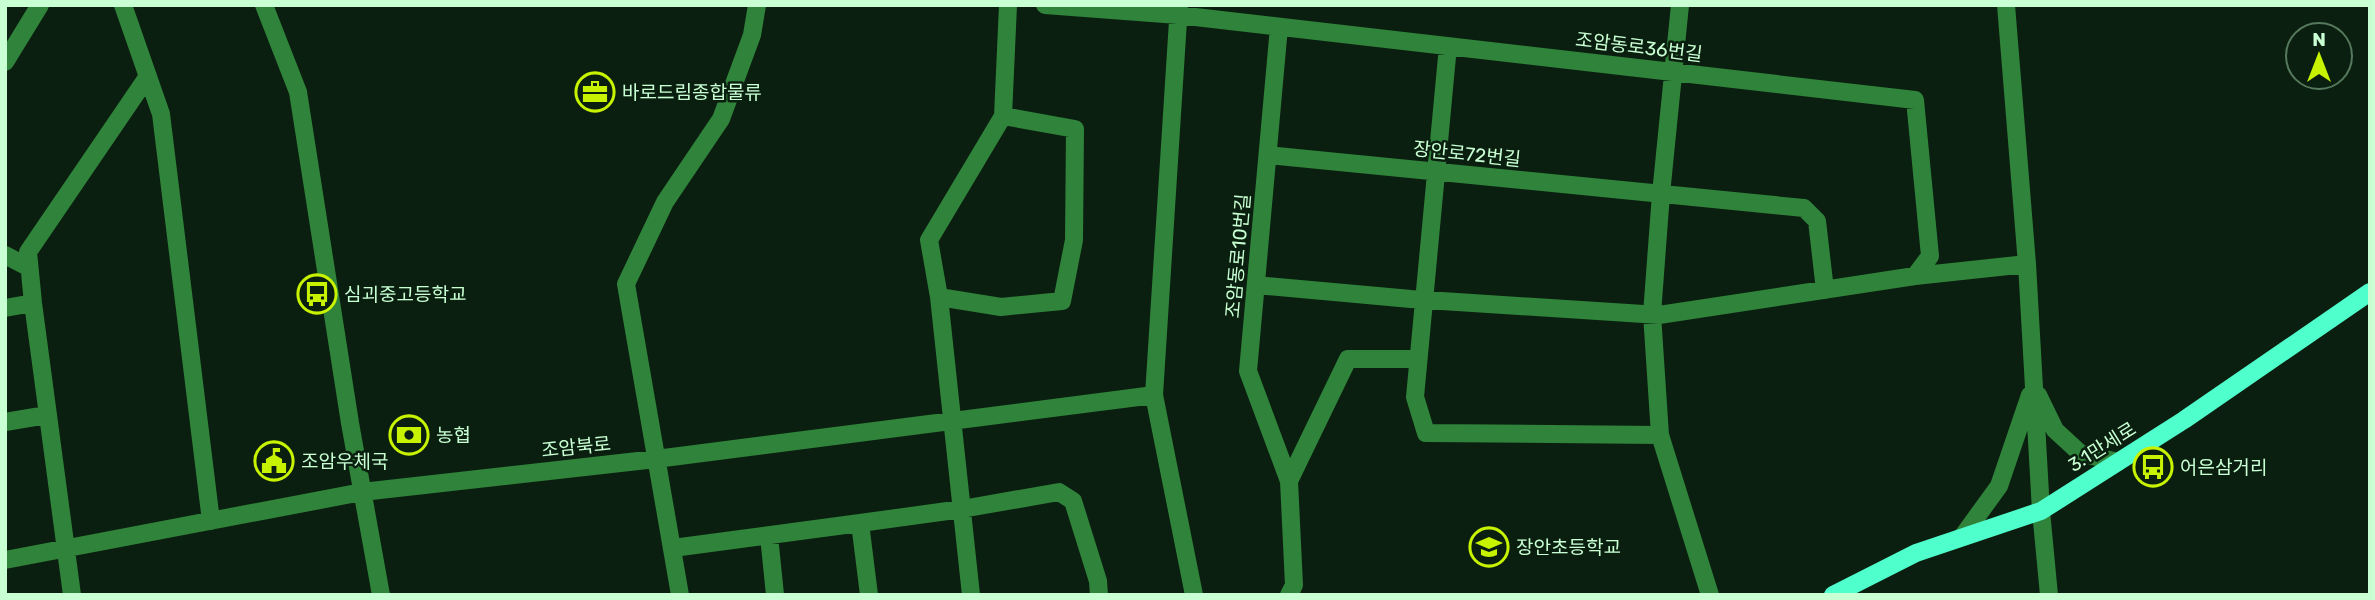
<svg xmlns="http://www.w3.org/2000/svg" width="2375" height="600" viewBox="0 0 2375 600" font-family="Rubik,'Noto Sans KR',sans-serif">
<style>
.lines{fill:none;stroke-linecap:round;stroke-linejoin:round}
.minor{stroke:#30833a;stroke-width:18}
.major{stroke:#4fffcc;stroke-width:18}
.labels{text-anchor:middle;dominant-baseline:central;stroke-width:5;stroke-linejoin:round;paint-order:stroke}
.street-label{font-size:19px;fill:#c8ffd3;stroke:#0a1f0f}
.poi-label{font-size:19px;fill:#c8ffd3;stroke:#0a1f0f;text-anchor:start}
</style>
<rect width="100%" height="100%" fill="#0a1f0f"/>
<g class="lines">
<!-- minor -->
<path class="minor" d="M 123,5 L 161,114 L 211,521
M 264,5 L 298,92 L 350,423 L 381,595
M 1045,5 L 1178,15 L 1915,100 L 1930,256 L 1915,276 L 1659,315 L 1411,299 L 1256,285
M 1179,5 L 1154,395 L 1194,595
M 2006,5 L 2027,264 L 2041,511 L 2049,595
M 1279,27 L 1248,371 L 1289,481 L 1294,585 L 1289,595
M 1448,46 L 1415,397 L 1426,433 L 1660,435 L 1652,314 L 1661,194 L 1680,5
M 5,62 L 40,5
M 1003,116 L 1008,5
M 1268,155 L 1804,208 L 1817,221 L 1825,290
M 5,255 L 28,267
M 1915,276 L 2027,264
M 939,297 L 1001,307 L 1062,301 L 1074,240 L 1075,129 L 1003,116 L 929,240 L 939,297 L 971,595
M 5,308 L 33,303
M 2038,395 L 2055,430 L 2080,453 L 2118,462
M 5,422 L 47,415
M 1660,435 L 1710,595
M 1289,481 L 1348,359 L 1418,359
M 769,536 L 775,595
M 1962,537 L 1999,486 L 2030,395
M 673,548 L 860,523
M 5,560 L 362,492 L 656,459 L 1154,395
M 72,595 L 33,303 L 28,252 L 148,76
M 680,595 L 626,284 L 665,202 L 721,119 L 752,35 L 757,5
M 869,595 L 860,523 L 962,509 L 1059,492 L 1073,501 L 1098,581 L 1099,595"/>
<!-- major -->
<path class="major" d="M 1833,595 L 1916,553 L 2041,511 L 2184,420 L 2370,292"/>
</g>
<!-- icons -->
<defs>
<g id="office-ring" transform="scale(2.0125)"><circle r="9.5" fill="#0a1f0f" stroke="#c7f300" stroke-width="1.5"/><path d="M-6-3h4V-5.5h4V-3h4V5H-6ZM-1-4.5V-3h2v-1.5ZM-6 0V1H6V0Z" fill="#c7f300"/></g>
<g id="bus-ring" transform="scale(2.0125)"><circle r="9.5" fill="#0a1f0f" stroke="#c7f300" stroke-width="1.5"/><path d="M-5-6H5V4H4V6H2V4H-2V6H-4V4H-5ZM-3.5-4V0h7V-4ZM-3.5 1.2v1.5H-2V1.2ZM2 1.2v1.5H3.5V1.2Z" fill="#c7f300"/></g>
<g id="bank-ring" transform="scale(2.0125)"><circle r="9.5" fill="#0a1f0f" stroke="#c7f300" stroke-width="1.5"/><path d="M-6-4H6V4H-6ZM0-2.3a2.3 2.3 0 1 0 0 4.6a2.3 2.3 0 1 0 0-4.6Z" fill="#c7f300"/></g>
<g id="civic-ring" transform="scale(2.0125)"><circle r="9.5" fill="#0a1f0f" stroke="#c7f300" stroke-width="1.5"/><path d="M-.6-6.5H3V-4.5H.6V-3L4-1V1h2V6H-6V1h2V-1L-.6-3ZM-1.2 2.5V6h2.4V2.5Z" fill="#c7f300"/></g>
<g id="school-ring" transform="scale(2.0125)"><circle r="9.5" fill="#0a1f0f" stroke="#c7f300" stroke-width="1.5"/><path d="M0-5L7-2L0 1L-7-2ZM-4 1L0 2.5L4 1V4Q0 6-4 4Z" fill="#c7f300"/></g>
</defs>
<g fill-rule="evenodd">
<use href="#office-ring" x="595" y="92"/>
<use href="#bus-ring" x="317" y="294"/>
<use href="#bank-ring" x="409" y="435"/>
<use href="#civic-ring" x="274" y="461"/>
<use href="#bus-ring" x="2153" y="467"/>
<use href="#school-ring" x="1489" y="547"/>
</g>
<g class="labels">
<!-- street labels -->
<g class="street-label">
<text transform="translate(1639 47) rotate(7)">조암동로36번길</text>
<text transform="translate(1467 154) rotate(6)">장안로72번길</text>
<text transform="translate(1238 256) rotate(-85)">조암동로10번길</text>
<text transform="translate(576 447) rotate(-6)">조암북로</text>
<text transform="translate(2102 447) rotate(-32)">3.1만세로</text>
</g>
<!-- poi labels -->
<g class="poi-label">
<text x="622" y="92">바로드림종합물류</text>
<text x="344" y="294">심괴중고등학교</text>
<text x="436" y="435">농협</text>
<text x="301" y="461">조암우체국</text>
<text x="2180" y="467">어은삼거리</text>
<text x="1516" y="547">장안초등학교</text>
</g>
</g>
<!-- border -->
<rect width="2375" height="600" fill="none" stroke="#c8ffd3" stroke-width="14"/>
<!-- north arrow -->
<g transform="translate(2319 56)"><circle r="33" fill="#0a1f0f" stroke="#56795d" stroke-width="2"/>
<path d="M0-5L12 26L0 18L-12 26Z" fill="#c7f300"/>
<text y="-10" font-size="19" font-weight="bold" text-anchor="middle" fill="#c8ffd3">N</text>
</g>
</svg>
